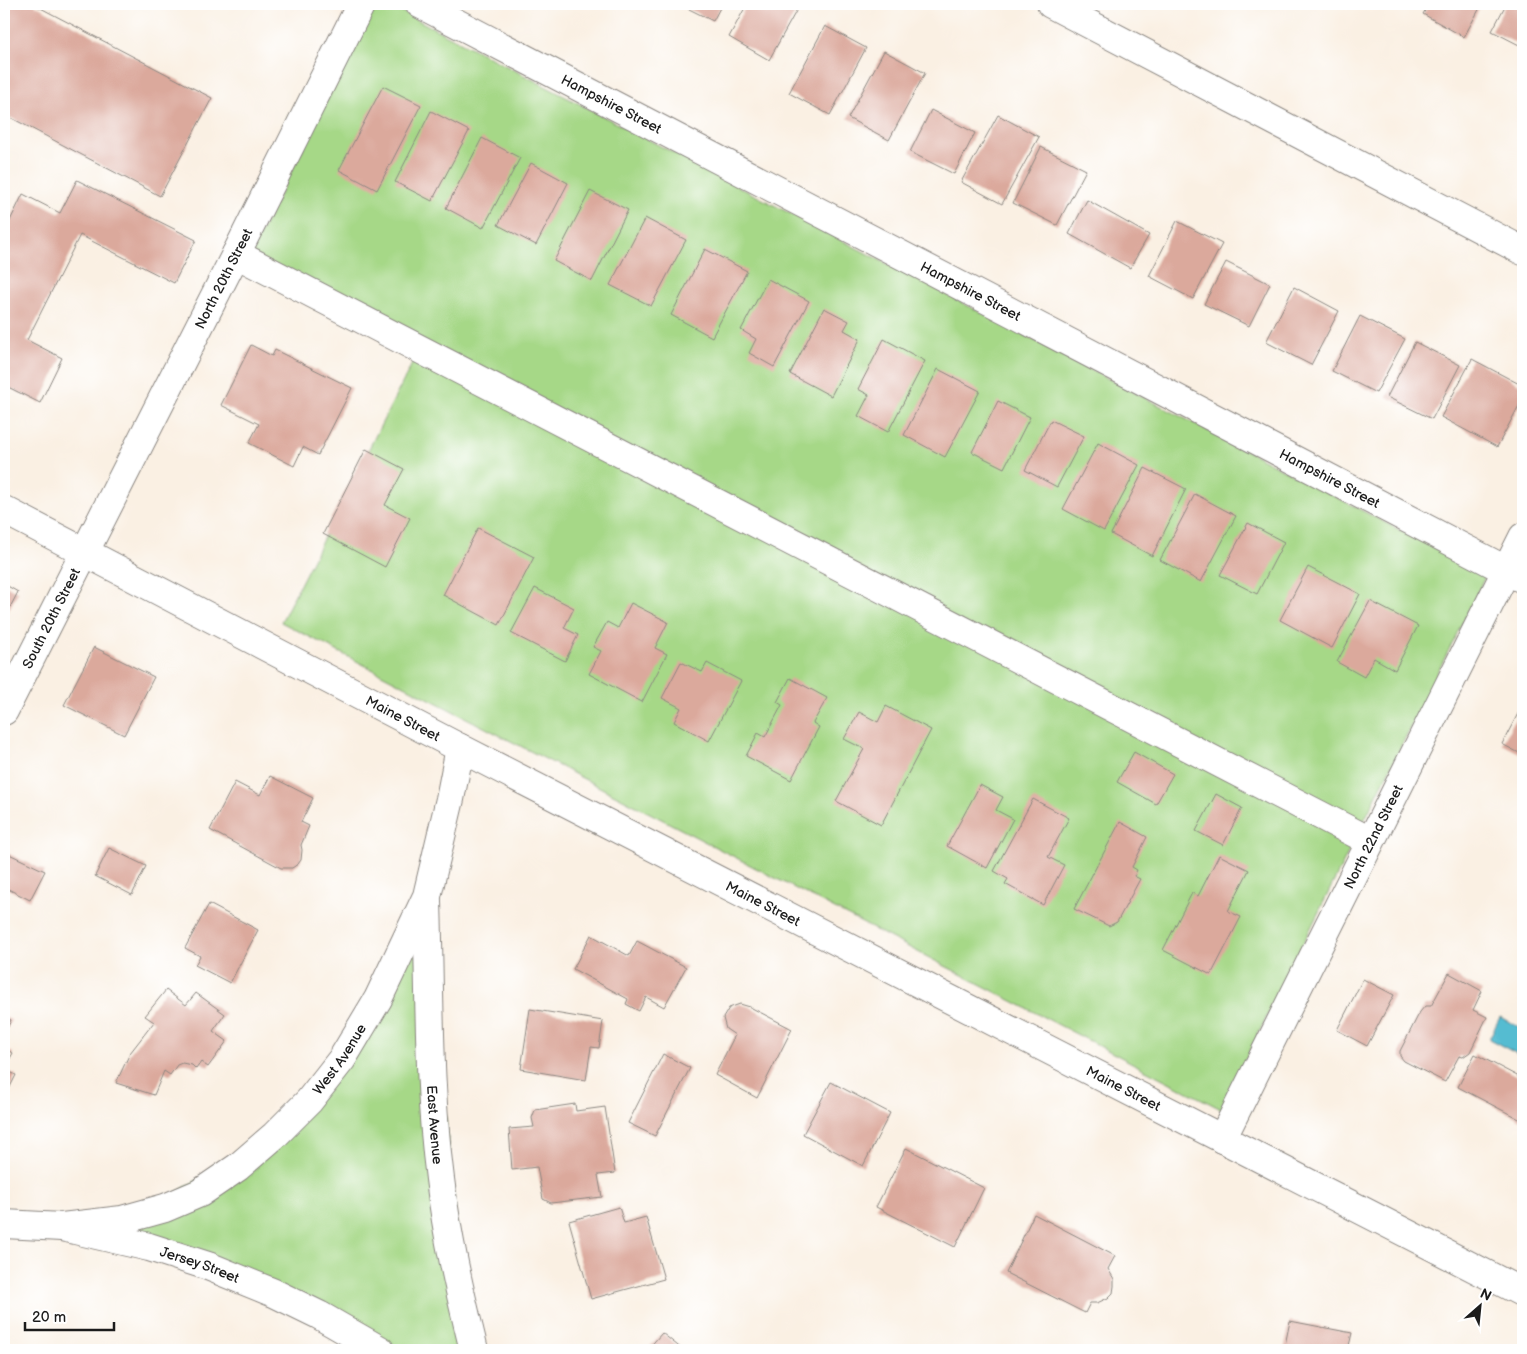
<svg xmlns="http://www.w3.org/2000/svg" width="1527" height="1354" viewBox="0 0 1527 1354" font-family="'Balsamiq Sans',sans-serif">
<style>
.green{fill:#a6d887;stroke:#617a52}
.water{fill:#54bcd1;stroke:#386c76}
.building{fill:#dba99c}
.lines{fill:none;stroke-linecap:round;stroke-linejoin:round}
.minor-casing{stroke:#8b8680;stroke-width:30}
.minor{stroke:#fff;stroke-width:28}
.labels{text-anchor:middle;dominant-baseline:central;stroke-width:4.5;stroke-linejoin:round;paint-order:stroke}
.street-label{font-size:14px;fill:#1c1c1c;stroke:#fff}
</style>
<rect width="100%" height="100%" fill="#fff"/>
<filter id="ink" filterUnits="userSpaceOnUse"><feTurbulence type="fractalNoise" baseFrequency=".02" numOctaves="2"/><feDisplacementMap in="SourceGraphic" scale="10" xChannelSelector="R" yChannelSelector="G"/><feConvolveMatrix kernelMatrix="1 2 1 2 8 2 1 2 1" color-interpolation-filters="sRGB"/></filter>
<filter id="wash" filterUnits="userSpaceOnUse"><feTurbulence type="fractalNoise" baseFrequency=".0096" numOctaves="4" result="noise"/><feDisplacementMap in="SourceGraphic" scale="20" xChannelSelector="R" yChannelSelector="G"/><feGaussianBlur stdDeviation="1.12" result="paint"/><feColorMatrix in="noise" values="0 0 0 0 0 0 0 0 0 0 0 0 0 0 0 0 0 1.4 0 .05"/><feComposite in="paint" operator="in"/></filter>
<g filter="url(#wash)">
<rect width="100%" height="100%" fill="#faf0e3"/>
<!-- green -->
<path class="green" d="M 375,4 L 387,4 L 1486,575 L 1221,1109 L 281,622 L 419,350 L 247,260 Z
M 424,910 L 470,1350 L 387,1350 L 86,1228 L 126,1223 L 302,1116 Z"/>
<!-- water -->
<path class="water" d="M 1500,1017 L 1523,1029 L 1523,1057 L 1489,1039 Z"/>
<g id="blocks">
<!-- building -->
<path class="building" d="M 10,4 L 33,4 L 212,98 L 160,196 L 4,114 L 4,16 Z
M 679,4 L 722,4 L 713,21 Z
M 747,4 L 800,4 L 769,60 L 729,37 Z
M 1429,4 L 1482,4 L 1464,37 L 1423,14 Z
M 1506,4 L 1523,4 L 1523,47 L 1492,31 Z
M 825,26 L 866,48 L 830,115 L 789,93 Z
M 884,51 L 925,73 L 889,140 L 848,118 Z
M 383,86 L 421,105 L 377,190 L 339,170 Z
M 931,110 L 975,133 L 954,174 L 910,152 Z
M 431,111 L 469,131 L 432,201 L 395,182 Z
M 998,115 L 1039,137 L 1002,204 L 961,182 Z
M 482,138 L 520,158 L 483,228 L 446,208 Z
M 1041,147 L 1086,170 L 1057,225 L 1013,203 Z
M 531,163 L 568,183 L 536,245 L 498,225 Z
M 77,180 L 196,240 L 174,283 L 80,235 L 27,340 L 62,358 L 40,403 L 4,385 L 4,233 L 23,194 L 60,213 Z
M 590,191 L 628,210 L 592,281 L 554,261 Z
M 1087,200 L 1149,235 L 1130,268 L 1069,234 Z
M 645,218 L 686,240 L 651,306 L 610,285 Z
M 1177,221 L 1222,244 L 1193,299 L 1149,276 Z
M 705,249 L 747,271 L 712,337 L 671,315 Z
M 1226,262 L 1270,284 L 1249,326 L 1204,304 Z
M 768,279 L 809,301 L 774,367 L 749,353 L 756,339 L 741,330 Z
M 1294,287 L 1339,311 L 1311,365 L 1266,342 Z
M 824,308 L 849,321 L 844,330 L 860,339 L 831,396 L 790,374 Z
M 1360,316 L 1405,339 L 1376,393 L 1332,371 Z
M 884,339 L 925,361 L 888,432 L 858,416 L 869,395 L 858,389 Z
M 1415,342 L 1460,365 L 1432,419 L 1387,397 Z
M 251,345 L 272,356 L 275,350 L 352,388 L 318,455 L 303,447 L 294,466 L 249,443 L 259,424 L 221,405 Z
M 1472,359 L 1523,386 L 1523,398 L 1497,447 L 1441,417 Z
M 938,369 L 980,391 L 945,457 L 904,435 Z
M 998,401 L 1030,417 L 1004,468 L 972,452 Z
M 1051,420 L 1084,436 L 1057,487 L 1025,470 Z
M 1098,443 L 1139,465 L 1104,531 L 1063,509 Z
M 366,449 L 404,469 L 385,505 L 410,518 L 385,567 L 323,534 Z
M 1145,468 L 1186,489 L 1152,556 L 1111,534 Z
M 1195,494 L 1236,516 L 1201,582 L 1160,560 Z
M 1248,523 L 1284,542 L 1257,594 L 1220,575 Z
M 478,528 L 534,557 L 499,625 L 443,595 Z
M 1308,567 L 1360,594 L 1332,648 L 1280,620 Z
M 4,584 L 18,592 L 4,619 Z
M 535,588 L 574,608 L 564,628 L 578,635 L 565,661 L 511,633 Z
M 1370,601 L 1418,626 L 1395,670 L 1374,658 L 1364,677 L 1337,662 Z
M 631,603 L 668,622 L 655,648 L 667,654 L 642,702 L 589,674 L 601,651 L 593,647 L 607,622 L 618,628 Z
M 94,647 L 154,677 L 124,735 L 64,705 Z
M 681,662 L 702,672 L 707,663 L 741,681 L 709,741 L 674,722 L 681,708 L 662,698 Z
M 790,678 L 827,698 L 813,723 L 819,727 L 791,780 L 746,756 L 758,733 L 765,737 L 782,705 L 777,702 Z
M 1523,704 L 1523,755 L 1502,744 Z
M 886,706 L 931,730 L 881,825 L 836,801 L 864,749 L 844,739 L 859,712 L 878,722 Z
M 1134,752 L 1173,774 L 1156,804 L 1117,782 Z
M 270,776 L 313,798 L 301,822 L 309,826 L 301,845 L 302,850 L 301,860 L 298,864 L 292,868 L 281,868 L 210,830 L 235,782 L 260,795 Z
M 980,785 L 1003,797 L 996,810 L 1013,819 L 987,868 L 947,846 Z
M 1216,794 L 1242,808 L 1223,845 L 1196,831 Z
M 1033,799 L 1069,818 L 1048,857 L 1064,865 L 1043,905 L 1005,884 L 1008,879 L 994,871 Z
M 1120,822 L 1147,837 L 1132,867 L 1137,870 L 1134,876 L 1140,879 L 1117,922 L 1109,926 L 1074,909 Z
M 109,848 L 146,866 L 132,895 L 95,876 Z
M 7,853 L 45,871 L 30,900 L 4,887 L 4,860 Z
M 1219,855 L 1249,870 L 1228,911 L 1241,917 L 1211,975 L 1163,950 L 1192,893 L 1198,896 Z
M 209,904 L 258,930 L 230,983 L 195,965 L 200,956 L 185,948 Z
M 591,935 L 629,956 L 637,941 L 686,967 L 664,1007 L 646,997 L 639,1011 L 626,1004 L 628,999 L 573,969 Z
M 1449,973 L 1482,991 L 1473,1010 L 1487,1017 L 1470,1052 L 1463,1057 L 1459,1056 L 1445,1082 L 1404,1061 L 1400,1056 L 1400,1051 L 1420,1012 L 1425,1006 L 1431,1006 Z
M 1363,979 L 1394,995 L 1367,1046 L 1337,1030 Z
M 166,990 L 186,1005 L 196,993 L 225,1014 L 213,1031 L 227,1041 L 208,1067 L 201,1062 L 196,1069 L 192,1065 L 182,1063 L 177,1065 L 170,1075 L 164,1071 L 154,1095 L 116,1083 L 130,1053 L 154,1022 L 145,1016 Z
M 740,1004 L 750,1007 L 792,1029 L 757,1098 L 715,1075 L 735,1035 L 726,1029 L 723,1018 L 729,1008 Z
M 530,1009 L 603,1021 L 599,1048 L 591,1047 L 586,1080 L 521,1069 Z
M 4,1017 L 11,1020 L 4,1035 Z
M 4,1049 L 13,1053 L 4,1069 L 16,1075 L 4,1099 Z
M 663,1054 L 690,1068 L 655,1136 L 628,1123 Z
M 1475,1054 L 1523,1079 L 1523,1121 L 1458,1087 Z
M 831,1082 L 890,1113 L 863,1166 L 803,1134 Z
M 575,1104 L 576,1111 L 605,1107 L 615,1173 L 598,1175 L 602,1197 L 551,1203 L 543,1199 L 537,1167 L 512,1170 L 509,1129 L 534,1127 L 532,1118 L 535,1110 Z
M 906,1148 L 984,1188 L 955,1247 L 876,1207 Z
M 619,1207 L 624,1223 L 646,1217 L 664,1279 L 591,1299 L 569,1221 Z
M 1034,1214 L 1115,1256 L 1108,1269 L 1114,1279 L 1114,1286 L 1113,1293 L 1108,1298 L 1097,1303 L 1090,1303 L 1085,1313 L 1006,1273 Z
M 1290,1321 L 1352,1333 L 1348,1350 L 1284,1350 Z
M 662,1333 L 683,1350 L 647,1350 Z"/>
</g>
</g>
<g filter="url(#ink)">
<use href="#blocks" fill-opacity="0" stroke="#8b8680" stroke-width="1"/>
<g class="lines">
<!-- minor casing -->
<g class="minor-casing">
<g id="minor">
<path id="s1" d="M 420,4 L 1523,579"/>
<path d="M 1051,4 L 1523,251"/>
<path d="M 236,254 L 1370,841"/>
<path id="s2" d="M 4,510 L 460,748 L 1523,1293"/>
<path id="s3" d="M 4,711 L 236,254 L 361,4"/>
<path id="s4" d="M 427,901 C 430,993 428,1087 440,1179 C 447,1237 460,1293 474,1350"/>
<path id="s5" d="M 1222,1139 L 1523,537"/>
<path id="s6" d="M 4,1224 L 62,1227 L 149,1247 L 208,1266 L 274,1293 L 319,1315 L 380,1350"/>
<path id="s7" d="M 62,1227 L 122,1220 L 165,1208 L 200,1193 L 238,1167 L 275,1135 L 309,1101 L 342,1059 L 378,999 L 427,896 L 450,799 L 460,748"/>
</g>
</g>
<!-- minor -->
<use href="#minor" class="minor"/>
</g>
</g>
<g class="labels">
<!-- street labels -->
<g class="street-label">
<text stroke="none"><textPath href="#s1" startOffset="216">Hampshire Street</textPath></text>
<text stroke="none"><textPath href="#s3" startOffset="485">North 20th Street</textPath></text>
<text stroke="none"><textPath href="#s1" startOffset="621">Hampshire Street</textPath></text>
<text stroke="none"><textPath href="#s1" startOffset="1026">Hampshire Street</textPath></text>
<text stroke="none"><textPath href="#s3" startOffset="104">South 20th Street</textPath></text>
<text stroke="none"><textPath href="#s2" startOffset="450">Maine Street</textPath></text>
<text stroke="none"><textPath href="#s5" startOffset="338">North 22nd Street</textPath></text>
<text stroke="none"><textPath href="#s2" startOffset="855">Maine Street</textPath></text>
<text stroke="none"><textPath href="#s7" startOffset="338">West Avenue</textPath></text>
<text stroke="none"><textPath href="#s2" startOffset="1260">Maine Street</textPath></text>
<text stroke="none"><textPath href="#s4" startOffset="224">East Avenue</textPath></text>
<text stroke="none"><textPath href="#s6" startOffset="201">Jersey Street</textPath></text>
</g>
</g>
<!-- margin -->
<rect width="1527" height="1354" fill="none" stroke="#fff" stroke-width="20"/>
<!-- north arrow -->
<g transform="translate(1480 1306) rotate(27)" stroke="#ffffff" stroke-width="4" paint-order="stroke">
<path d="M0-4L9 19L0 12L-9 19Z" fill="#1c1c1c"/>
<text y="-8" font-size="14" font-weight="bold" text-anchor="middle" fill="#1c1c1c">N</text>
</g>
<!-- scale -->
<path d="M25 1322v8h89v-8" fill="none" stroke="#1c1c1c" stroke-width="2.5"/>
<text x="32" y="1322" font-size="15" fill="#1c1c1c" stroke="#ffffff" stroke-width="4" paint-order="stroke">20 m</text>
</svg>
